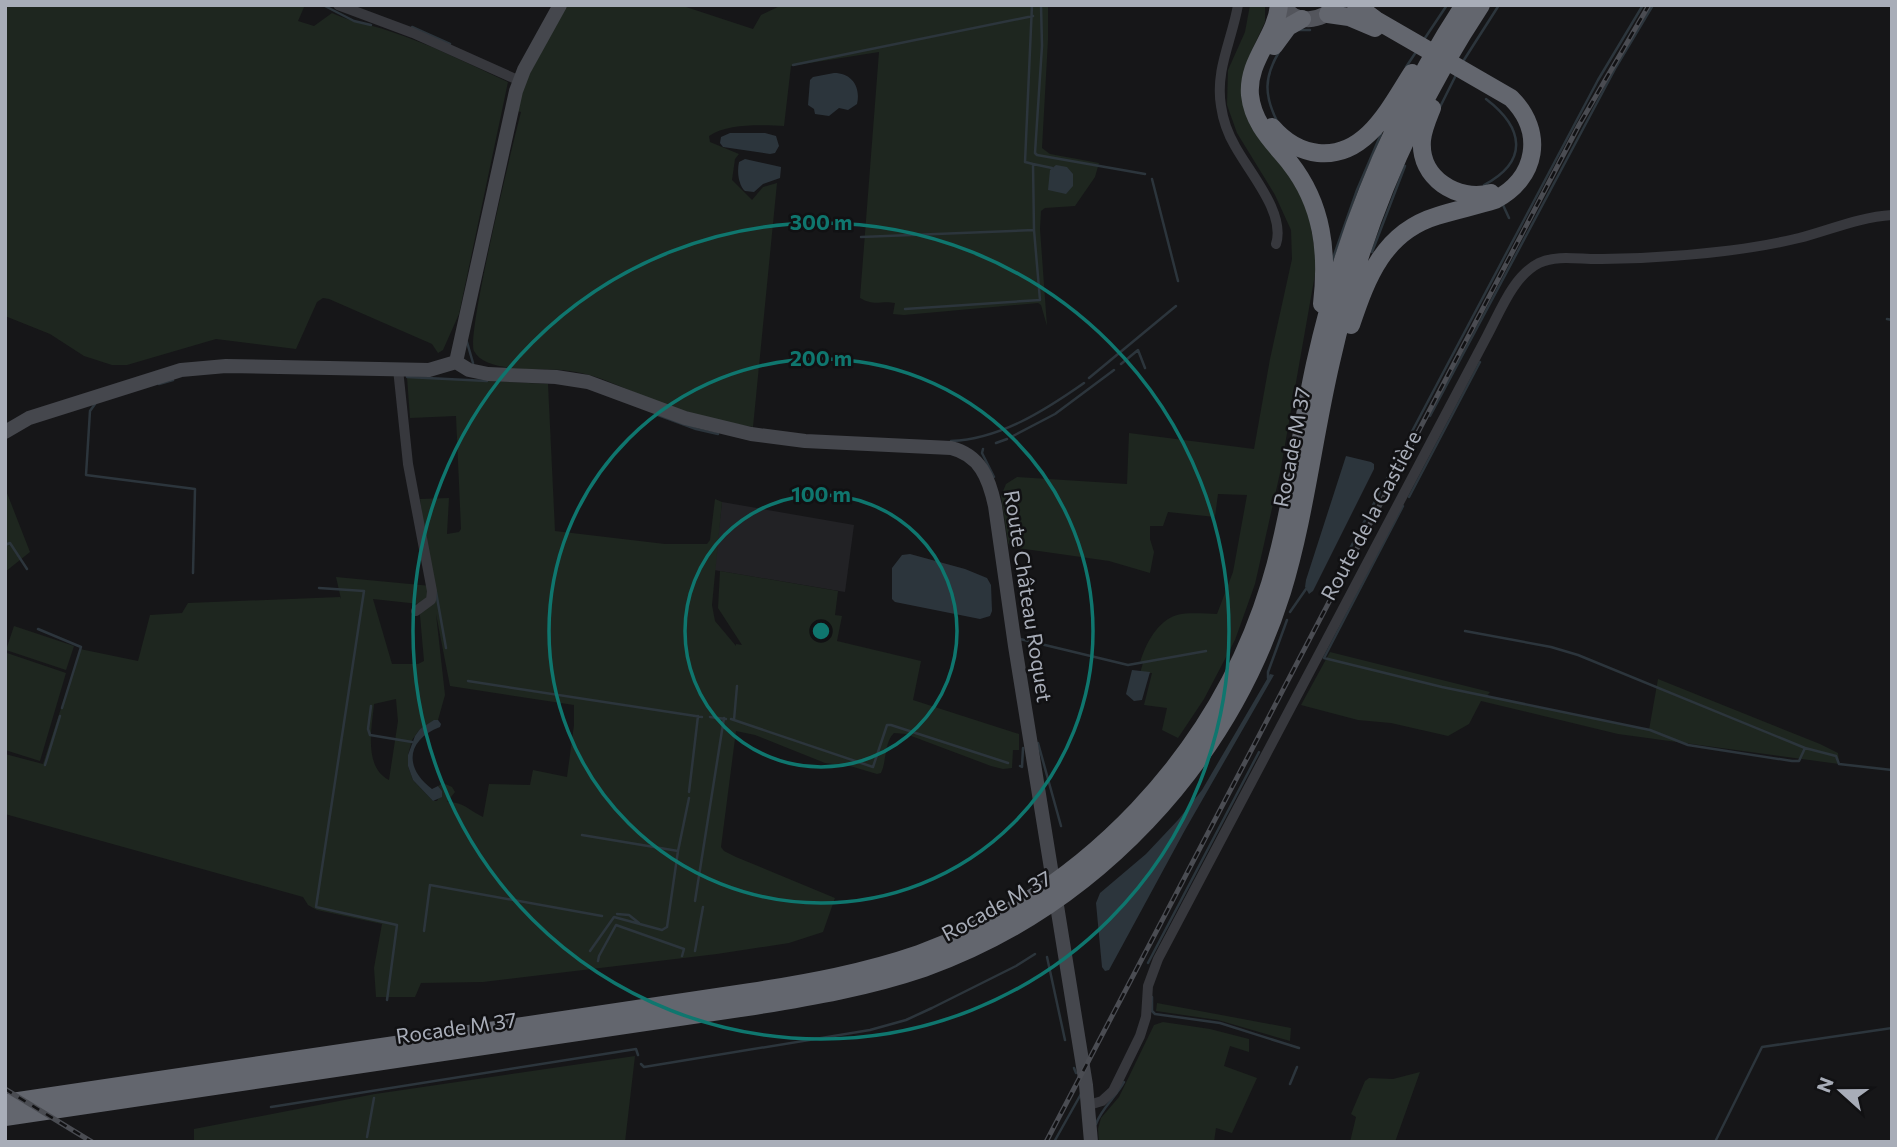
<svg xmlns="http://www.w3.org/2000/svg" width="1897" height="1147" viewBox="0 0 1897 1147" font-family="Commissioner,sans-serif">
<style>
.built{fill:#222225}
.green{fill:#1e261f;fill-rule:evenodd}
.water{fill:#2c353c}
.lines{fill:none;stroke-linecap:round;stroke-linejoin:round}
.stream{stroke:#2c353c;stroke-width:2.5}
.street{stroke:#37383d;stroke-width:10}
.secondary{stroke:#45474d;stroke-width:14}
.primary{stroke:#53555c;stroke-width:16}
.highway{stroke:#63666e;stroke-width:18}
.rail-casing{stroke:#4a4c52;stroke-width:5}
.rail{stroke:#111113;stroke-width:2.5;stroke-dasharray:8;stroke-linecap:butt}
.ring{fill:none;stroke:#0f766e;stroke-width:3.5}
.labels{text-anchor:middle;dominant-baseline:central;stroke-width:5;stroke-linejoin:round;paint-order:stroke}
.street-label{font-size:21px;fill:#a8adb8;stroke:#111113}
.centre{fill:#0f766e;stroke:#111113;stroke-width:3.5}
.ring-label{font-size:21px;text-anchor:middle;font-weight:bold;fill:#0f766e;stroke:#111113;stroke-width:5;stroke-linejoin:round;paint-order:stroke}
</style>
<rect width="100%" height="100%" fill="#161618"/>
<!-- built -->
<path class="built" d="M 722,502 L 854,525 L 845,592 L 714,570 Z"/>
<!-- green -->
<path class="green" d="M 5,5 L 305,5 L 298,21 L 314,26 L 332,13 C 351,22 369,24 389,31 C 430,44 469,64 508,82 L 459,314 L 443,350 L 438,353 L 432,344 L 329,299 L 323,298 L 317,302 L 296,349 L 216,339 L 127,365 L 112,365 L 84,356 L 50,334 L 5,316 Z
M 567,5 L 680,5 L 753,29 L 761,15 L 782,5 L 1048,5 L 1048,40 L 1042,148 L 1050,154 L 1099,163 L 1095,177 L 1075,206 L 1045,208 L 1041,211 L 1040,229 L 1047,326 L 1041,305 L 1038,303 L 904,315 L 893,314 L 895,303 C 880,300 876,307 860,298 L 879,52 L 791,66 L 784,126 C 762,125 728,123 709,136 L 710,142 L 739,154 L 735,159 L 732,180 L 752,200 L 763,187 L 777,183 L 753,427 C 719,421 687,413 655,401 C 627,390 600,375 570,371 C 548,367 486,375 474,351 C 466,335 513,143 521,112 L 517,111 L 523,86 Z
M 1250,5 L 1265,5 L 1265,22 L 1251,52 L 1243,87 L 1307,204 L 1317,263 L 1280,473 L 1255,584 L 1235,640 L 1204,699 L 1178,738 L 1162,730 L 1167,708 L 1144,705 L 1152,673 L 1140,673 L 1143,663 L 1140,663 C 1145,645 1157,621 1177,615 C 1190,612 1205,614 1217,614 L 1233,572 L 1247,495 L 1218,494 L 1215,517 L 1168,512 L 1163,526 L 1150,526 L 1150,539 L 1154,552 L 1150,573 L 1109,561 L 1011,547 L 1008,543 L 1001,496 L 1006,484 L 1017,477 L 1127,484 L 1129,433 L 1254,449 L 1270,359 L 1292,259 L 1291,230 L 1275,195 L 1237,133 L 1227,105 L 1228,70 L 1245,32 Z
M 407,377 L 548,384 L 555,531 L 665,544 L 707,544 L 710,540 L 715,499 L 722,502 L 712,605 L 715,621 L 736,646 L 736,644 L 742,645 L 718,608 L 720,571 L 838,591 L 835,615 L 842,616 L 837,641 L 921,661 L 913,700 L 1019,734 L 1019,750 L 1013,750 L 1012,768 L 1003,769 L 991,766 L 906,734 L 894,733 C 884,743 887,760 881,773 L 877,774 L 850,766 L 825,763 L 755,735 L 736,731 L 721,847 L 724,851 L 736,857 L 835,898 L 823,932 L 789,943 L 717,954 L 483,982 L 421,983 L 415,997 L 376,997 L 374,968 L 382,924 L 317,910 L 308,905 L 303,897 L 5,814 L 5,754 L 43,764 L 80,649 L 138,661 L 150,615 L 182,613 L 188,603 L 340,597 L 341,599 L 336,577 L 431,586 L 420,499 L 449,498 L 447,534 L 459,532 L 461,529 L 456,416 L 410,418 ZM 373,599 L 419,604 L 424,661 L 418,664 L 392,664 ZM 436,614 L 450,686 L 574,705 L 574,725 L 567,777 L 533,770 L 530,785 L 489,784 L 483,817 C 469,810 462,801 447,802 L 455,792 L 452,787 L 443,783 L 438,786 L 442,791 L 437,801 L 433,801 L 413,780 L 408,766 L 408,755 L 412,740 L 420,729 L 438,720 L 445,695 ZM 396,699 L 398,721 L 389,780 C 363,767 372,727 374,704 Z
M 5,488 L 30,552 L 5,572 Z
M 14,626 L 74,646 L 66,670 L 6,650 Z
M 1330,652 L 1490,692 L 1487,696 L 1649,730 L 1658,679 L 1820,744 L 1838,753 L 1839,764 L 1618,734 L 1481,701 L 1469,724 L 1448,736 L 1391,723 L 1358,720 L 1301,705 Z
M 7,653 L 66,673 L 40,761 L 5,750 Z
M 1157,1003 L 1291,1028 L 1290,1041 L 1218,1020 L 1156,1011 Z
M 1163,1022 L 1210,1029 L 1249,1039 L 1249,1052 L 1230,1046 L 1224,1066 L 1257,1078 L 1232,1133 L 1216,1128 L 1214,1142 L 1099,1142 L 1098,1129 L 1101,1118 L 1119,1097 L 1154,1025 Z
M 635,1056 L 625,1142 L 194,1142 L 194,1129 L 375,1094 Z
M 1420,1072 L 1395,1142 L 1350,1142 L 1356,1117 L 1351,1114 L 1365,1081 L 1369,1078 L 1393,1079 Z"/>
<!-- water -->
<path class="water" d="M 834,73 C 852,73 861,87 857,104 L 848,110 L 839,108 L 829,116 L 815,114 L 814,109 L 808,105 L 810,80 L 813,77 Z
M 730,133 L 765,133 L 776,136 L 779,146 L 775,153 L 770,154 L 723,147 L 720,143 L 721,137 Z
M 745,159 L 781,167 L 780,178 L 763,184 L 754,192 L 745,191 C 738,184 737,171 739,162 Z
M 1056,165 L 1067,167 L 1073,174 L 1073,186 L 1066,194 L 1048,190 L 1050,170 Z
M 1346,456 L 1371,462 L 1374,464 L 1374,469 L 1313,591 L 1309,594 L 1305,587 L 1306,580 Z
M 910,554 L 965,569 L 987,578 L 991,585 L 992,611 L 990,616 L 980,619 L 895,602 L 892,599 L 892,568 L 902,555 Z
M 1132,670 L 1150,672 L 1142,700 L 1134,701 L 1126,694 Z
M 1270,674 L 1274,675 L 1185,830 L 1109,970 L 1105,971 L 1102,967 L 1096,903 L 1100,893 L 1146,854 L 1178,820 L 1202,790 Z
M 434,720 L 438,720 L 441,724 L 440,727 C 406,740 404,768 432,789 L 438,786 L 442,791 L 442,797 L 433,801 L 413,780 L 408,766 L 408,755 L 415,736 L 420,729 Z"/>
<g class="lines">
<!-- stream -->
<path class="stream" d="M 323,5 L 354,21 L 371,25
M 1032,5 L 1025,162 L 1033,164
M 1041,5 L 1042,46 L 1035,153 L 1037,155 L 1145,174
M 412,27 L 450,44
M 1299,30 L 1310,30
M 1423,41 L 1447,5
M 1462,63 L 1499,5
M 793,65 L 1033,16
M 1406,67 L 1416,52
M 1440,107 L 1456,75
M 1277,121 C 1264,95 1264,77 1279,52
M 1152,179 L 1178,281
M 1484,185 C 1529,161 1524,128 1486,99
M 1503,205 L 1509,218
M 861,237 L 1034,230
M 1372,252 L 1405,166
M 1332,261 L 1357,190 L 1381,134
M 905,309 L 1040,300 L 1034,230 L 1033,164 L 1052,168
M 1887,319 L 1892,320
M 467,342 L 473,363
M 1121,364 L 1138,350 L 1145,368
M 407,377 L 487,381
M 1089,378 L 1176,306
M 159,384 L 173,380
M 95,404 L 90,411 L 86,475 L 195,489 L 193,573
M 658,415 L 696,429 L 718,434
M 1430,416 L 1616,67 L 1653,5
M 1013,436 L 1055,414 L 1114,370
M 951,441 C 1000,439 1044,411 1084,383
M 996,443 L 1007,439
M 983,449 L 982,453 L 994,477
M 1409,497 L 1480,362
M 1403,506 L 1324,658 L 1442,687 L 1650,730 L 1688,745 L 1792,761 L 1799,761 L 1805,748 L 1836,756 L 1839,764 L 1892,770
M 5,545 L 10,543 L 27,569
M 1344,560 L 1598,80 L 1643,5
M 319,588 L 364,591 L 316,907 L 397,925 L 387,1000
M 436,592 L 446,648
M 1290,612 L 1306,589
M 38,629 L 81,647 L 62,708
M 1465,631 L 1551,647 L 1578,655 L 1805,748
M 1020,639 L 1128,665 L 1206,651
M 1268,678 L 1268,672 L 1287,620
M 468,681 L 702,717
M 371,706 L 368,729 L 370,735 L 412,742
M 710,717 L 726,719
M 731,719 L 873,767 L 887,725 L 891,725 L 1008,763
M 734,720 L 737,686
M 1038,743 L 1061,826
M 45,765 L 60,716
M 1020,766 L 1022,767 L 1023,748
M 689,792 L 698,716
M 582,835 L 678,851 L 667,927 L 662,930 L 614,917 L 590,951
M 678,851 L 689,798
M 695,901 L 724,718
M 617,914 L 629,915 L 639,923
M 424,931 L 430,885 L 602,916
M 695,951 L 703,907
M 1047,957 L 1065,1040
M 598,961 L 599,956 L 616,925 L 684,949 L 682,956
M 1148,963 L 1259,752
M 1152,997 L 1152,1011 L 1155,1014 L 1220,1023 L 1299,1048
M 641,1064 L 644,1067 L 870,1030 L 906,1020 L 932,1008 L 1016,966 L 1035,954
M 1074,1068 L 1076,1073
M 1290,1084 L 1297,1067
M 271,1107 L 636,1049 L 638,1055
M 1096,1124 C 1101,1109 1116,1097 1124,1082
M 367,1137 L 374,1098
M 1054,1142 L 1081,1094
M 1715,1142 L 1762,1047 L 1892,1028"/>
<!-- street -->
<path class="street" d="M 338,5 L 413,33 L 520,81
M 1238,5 C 1232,40 1215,70 1221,106 C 1223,120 1228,134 1235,146 C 1249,172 1286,213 1276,244
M 398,369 L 408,464 L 432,591 L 431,600 L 416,611
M 1089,1105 L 1102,1101 L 1113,1091 L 1140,1036 L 1146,1017 L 1148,986 L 1158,959 L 1487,336 C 1500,312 1513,276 1539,263 C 1558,254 1582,260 1602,259 C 1625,259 1649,258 1672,256 C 1714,253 1758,248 1799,238 C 1830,230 1859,217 1892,215"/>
<!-- secondary -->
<path class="secondary" d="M 456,362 L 469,370 L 488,374 L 556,377 L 588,382 L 685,418 L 751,434 L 805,441 L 951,448 C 980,455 989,478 995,506 L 1015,646 L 1086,1085 L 1091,1142
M 456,362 L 516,91 L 524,70 L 560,5
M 5,432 L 29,418 L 181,370 L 226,366 L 429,370 L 456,362"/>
<!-- primary -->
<path class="primary" d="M 1282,5 C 1296,25 1321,23 1336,5"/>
<!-- highway -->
<path class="highway" d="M 1279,5 C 1276,38 1247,60 1250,95 C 1253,124 1273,142 1290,163 C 1323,205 1328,253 1322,304
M 1328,14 L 1349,17 L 1375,28
M 1274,46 L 1288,27 L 1302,19
M 1432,108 C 1428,118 1423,129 1422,140 C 1419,178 1457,202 1491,193
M 1272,127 C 1285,142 1299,151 1318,153 C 1366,158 1390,107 1412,73
M 1351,325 C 1367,277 1384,232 1437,216 C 1456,210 1476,206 1495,200 C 1537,178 1545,132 1511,98 L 1376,20 L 1356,5
M 5,1103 L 751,992 C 808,983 864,973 919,954 C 1086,893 1218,754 1270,584 C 1292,512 1299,437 1315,364 C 1343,237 1393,114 1464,5
M 5,1117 L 754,1006 C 811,997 868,987 924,968 C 1094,907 1228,764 1282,592 C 1305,517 1313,439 1331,362 C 1359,236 1409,114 1481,5"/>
<!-- rail casing -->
<g class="rail-casing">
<path id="rail" d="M 5,1089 L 92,1142
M 1046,1142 L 1579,125 L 1649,5"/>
</g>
<!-- rail -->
<use href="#rail" class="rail"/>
</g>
<!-- distance rings -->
<g class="ring">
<circle cx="821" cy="631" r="136"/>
<circle cx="821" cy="631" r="272"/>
<circle cx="821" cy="631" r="408"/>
</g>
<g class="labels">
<!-- street labels -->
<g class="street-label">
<text transform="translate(1291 447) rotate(-79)">Rocade M 37</text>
<text transform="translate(1370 515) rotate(-62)">Route de la Gastière</text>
<text transform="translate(1029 596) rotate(81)">Route Château Roquet</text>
<text transform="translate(996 905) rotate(-29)">Rocade M 37</text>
<text transform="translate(456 1027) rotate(-8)">Rocade M 37</text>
</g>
</g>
<circle cx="821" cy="631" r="10" class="centre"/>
<g class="ring-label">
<text x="821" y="230">300 m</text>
<text x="821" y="366">200 m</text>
<text x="821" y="502">100 m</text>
</g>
<!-- border -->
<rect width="1897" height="1147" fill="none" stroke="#a8adb8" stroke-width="14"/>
<!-- north arrow -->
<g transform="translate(1841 1091) rotate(291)" stroke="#111113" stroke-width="5" paint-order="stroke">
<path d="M0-5L12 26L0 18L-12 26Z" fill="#a8adb8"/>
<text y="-10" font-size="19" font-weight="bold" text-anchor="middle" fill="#a8adb8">N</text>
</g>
</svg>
